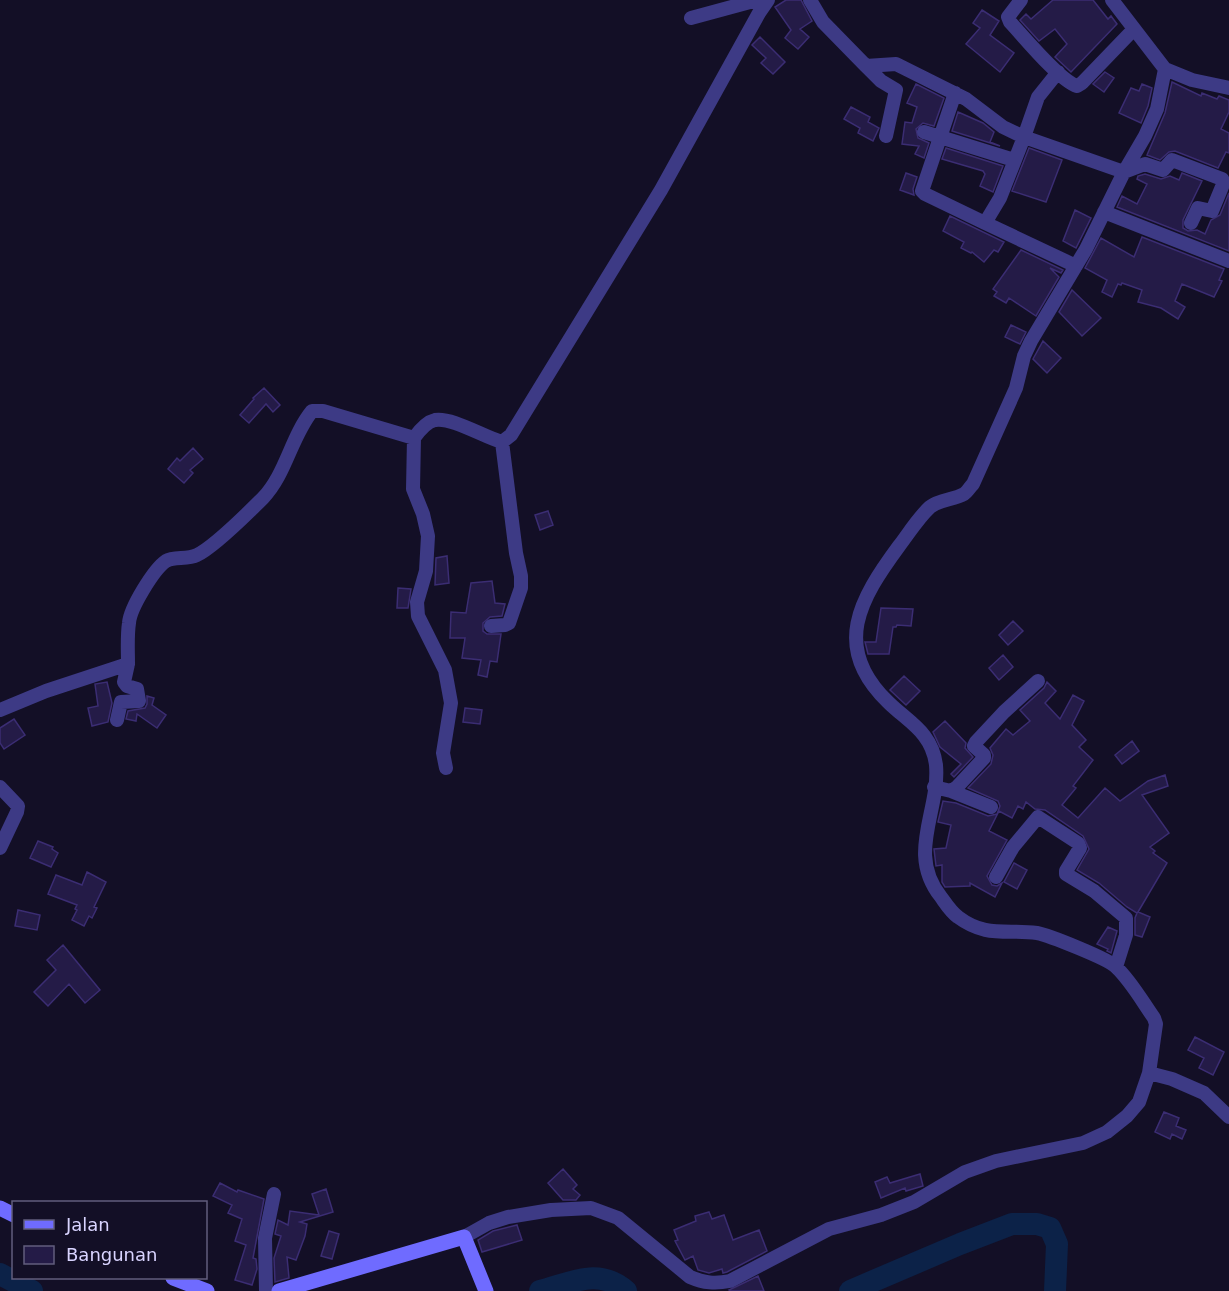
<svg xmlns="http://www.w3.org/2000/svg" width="1229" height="1291" viewBox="0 0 1229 1291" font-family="'DejaVu Sans',sans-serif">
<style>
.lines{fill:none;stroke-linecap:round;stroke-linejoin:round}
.river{stroke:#0c2248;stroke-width:22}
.building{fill:#241b47;stroke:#3b2d73;stroke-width:1.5}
.street{stroke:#3d3a85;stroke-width:14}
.secondary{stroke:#6f6bff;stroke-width:15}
</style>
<rect width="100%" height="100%" fill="#130f26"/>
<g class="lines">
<!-- river -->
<path class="river" d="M 0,1274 L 32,1291
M 540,1291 C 571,1283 599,1267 626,1291
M 850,1291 L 960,1244 L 1012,1224 L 1037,1224 L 1050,1228 L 1057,1244 L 1055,1291"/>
</g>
<!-- building -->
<path class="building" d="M 786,0 L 801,0 L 812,21 L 800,29 L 809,37 L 798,49 L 785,38 L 791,30 L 775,7 Z
M 1053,0 L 1093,0 L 1108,19 L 1111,16 L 1117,24 L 1071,72 L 1055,57 L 1067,44 L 1055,29 L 1039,41 L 1020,20 L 1026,14 L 1031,19 Z
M 982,10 L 999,21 L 990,35 L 1014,53 L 1000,72 L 966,44 L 980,28 L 973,23 Z
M 760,37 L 785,62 L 773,74 L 761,63 L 766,58 L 752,45 Z
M 1105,72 L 1114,78 L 1104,92 L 1093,84 Z
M 1172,82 L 1201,96 L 1202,93 L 1217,99 L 1219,96 L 1229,100 L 1229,112 L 1221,129 L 1229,133 L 1229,153 L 1226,152 L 1218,168 L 1175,151 L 1169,152 L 1160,160 L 1147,155 L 1165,113 Z
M 916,84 L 944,98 L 934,126 L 923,123 L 916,129 L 918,138 L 929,143 L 924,158 L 915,154 L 919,146 L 902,144 L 905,122 L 912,123 L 917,107 L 907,103 Z
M 1142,84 L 1152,88 L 1148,106 L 1141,123 L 1119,113 L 1131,88 L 1139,91 Z
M 851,107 L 870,117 L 868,122 L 879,128 L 873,141 L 858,133 L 860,128 L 844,119 Z
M 958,112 L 983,123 L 994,132 L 990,142 L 1000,146 L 952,131 Z
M 946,148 L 1003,166 L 993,192 L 980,186 L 985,174 L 983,171 L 942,159 Z
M 1029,148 L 1062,160 L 1046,202 L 1012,191 Z
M 906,173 L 917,177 L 913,189 L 914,195 L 900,190 Z
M 1182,173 L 1202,181 L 1183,220 L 1183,228 L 1188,231 L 1197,230 L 1205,234 L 1211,220 L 1220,215 L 1229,193 L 1229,251 L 1117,207 L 1122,196 L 1137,204 L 1147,184 L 1137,179 L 1138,176 L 1145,174 L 1161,179 L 1170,176 L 1179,180 Z
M 1075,210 L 1091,218 L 1076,248 L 1063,241 Z
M 950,216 L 1004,242 L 998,252 L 994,250 L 984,262 L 972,252 L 971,253 L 961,248 L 964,242 L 943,231 Z
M 1142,237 L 1224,269 L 1219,280 L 1222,281 L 1214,297 L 1182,284 L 1175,301 L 1185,307 L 1178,319 L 1161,308 L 1138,302 L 1142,290 L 1122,283 L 1121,285 L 1118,284 L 1112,297 L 1102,292 L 1107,280 L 1085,268 L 1101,238 L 1134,257 Z
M 1021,250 L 1063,270 L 1061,273 L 1050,268 L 1059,277 L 1036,316 L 1009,298 L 1006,303 L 994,296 L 997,292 L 993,289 Z
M 1072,290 L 1101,318 L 1082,336 L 1059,312 Z
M 1011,325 L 1026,332 L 1020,344 L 1005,337 Z
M 1043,341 L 1061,358 L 1047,373 L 1033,359 Z
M 264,388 L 280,405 L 273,412 L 266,404 L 249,423 L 240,415 L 254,399 L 253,398 Z
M 193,448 L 203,459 L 190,470 L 193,473 L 184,483 L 168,469 L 177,458 L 180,461 Z
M 548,511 L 553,525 L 540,530 L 535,515 Z
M 447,556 L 449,583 L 435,585 L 436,558 Z
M 492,581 L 495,603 L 505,604 L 502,616 L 490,617 L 483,623 L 483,631 L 487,634 L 501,634 L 497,662 L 490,661 L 487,677 L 478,675 L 481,660 L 462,658 L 465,638 L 450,638 L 451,612 L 466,613 L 471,583 Z
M 398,588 L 411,589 L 408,608 L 397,608 Z
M 881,608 L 913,609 L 911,626 L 897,625 L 896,627 L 893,627 L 889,654 L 868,654 L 865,642 L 876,642 Z
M 1013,621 L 1023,631 L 1008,645 L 999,635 Z
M 1003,655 L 1013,667 L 999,680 L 989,668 Z
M 904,676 L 920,691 L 906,705 L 890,690 Z
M 107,682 L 112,703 L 108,722 L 92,726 L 88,708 L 98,706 L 95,684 Z
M 1047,682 L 1056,691 L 1045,703 L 1060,719 L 1073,695 L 1084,701 L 1072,725 L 1086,740 L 1079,747 L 1093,760 L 1073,786 L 1076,788 L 1062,805 L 1078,818 L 1105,788 L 1120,801 L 1148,781 L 1165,775 L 1168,786 L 1142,795 L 1169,833 L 1150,847 L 1155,851 L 1153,853 L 1167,863 L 1138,912 L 1150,917 L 1142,937 L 1135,935 L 1135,918 L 1137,913 L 1127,907 L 1099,883 L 1077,870 L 1089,849 L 1083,836 L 1045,810 L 1035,809 L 1026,802 L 1023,809 L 1018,806 L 1012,818 L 999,811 L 989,831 L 1007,840 L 987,876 L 992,885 L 997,886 L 1002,883 L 995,897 L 970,883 L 970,886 L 945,887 L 942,882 L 942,865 L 936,866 L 934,849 L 946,848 L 951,825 L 938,822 L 943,801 L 956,803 L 988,816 L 997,814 L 1000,806 L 998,801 L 968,788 L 991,764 L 993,755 L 990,748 L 1006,729 L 1013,735 L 1030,721 L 1020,710 L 1044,688 Z
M 147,696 L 154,698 L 152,705 L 166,715 L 157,728 L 137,714 L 136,721 L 126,719 L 128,711 L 145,708 L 147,704 Z
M 465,708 L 482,710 L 480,724 L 463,722 Z
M 14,719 L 25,735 L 4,749 L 0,743 L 0,728 Z
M 945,721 L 966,743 L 965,748 L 973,757 L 954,777 L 951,774 L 961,764 L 940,747 L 933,732 Z
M 1132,741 L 1139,751 L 1122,764 L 1115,755 Z
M 38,841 L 53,847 L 52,849 L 58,853 L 51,867 L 30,858 Z
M 1014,863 L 1027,870 L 1017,889 L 1004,882 Z
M 87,872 L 106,882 L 94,907 L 97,908 L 92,918 L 89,916 L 84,926 L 72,920 L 77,910 L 75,909 L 77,905 L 48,894 L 56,875 L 82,885 Z
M 18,910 L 40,915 L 37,930 L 15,926 Z
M 1108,927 L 1117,931 L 1111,953 L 1107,951 L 1108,949 L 1097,944 Z
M 63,945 L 100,990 L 85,1003 L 69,984 L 48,1006 L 34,992 L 56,970 L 47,960 Z
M 1195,1037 L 1224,1052 L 1213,1075 L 1199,1068 L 1204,1058 L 1188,1050 Z
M 1164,1112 L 1179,1118 L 1176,1126 L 1186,1130 L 1182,1139 L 1172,1134 L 1170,1139 L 1155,1132 Z
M 563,1169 L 577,1185 L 573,1189 L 580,1195 L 576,1200 L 563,1200 L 548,1183 Z
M 920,1174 L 923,1186 L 906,1191 L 905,1188 L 881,1198 L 875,1182 L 887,1177 L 890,1183 Z
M 220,1183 L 237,1192 L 238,1190 L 264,1199 L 253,1258 L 256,1259 L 257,1269 L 252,1285 L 235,1280 L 246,1245 L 235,1241 L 242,1219 L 228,1213 L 232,1205 L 213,1196 Z
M 326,1189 L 333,1212 L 300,1222 L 307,1224 L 305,1236 L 296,1260 L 287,1257 L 289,1278 L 275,1282 L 274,1258 L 281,1236 L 275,1234 L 278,1220 L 288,1225 L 290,1211 L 319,1215 L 312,1194 Z
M 709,1212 L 712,1219 L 724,1215 L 733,1240 L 759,1230 L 767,1251 L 727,1272 L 723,1273 L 722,1269 L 709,1273 L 698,1270 L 693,1256 L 685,1260 L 675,1241 L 678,1240 L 674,1230 L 696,1221 L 695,1216 Z
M 517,1225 L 522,1240 L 482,1252 L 478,1240 L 493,1231 Z
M 329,1231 L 339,1234 L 332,1259 L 321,1256 Z
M 758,1276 L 764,1291 L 730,1291 L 729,1290 Z"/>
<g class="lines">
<!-- street -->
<path class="street" d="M 810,0 L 823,22 L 866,66 L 896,64 L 966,99 L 1003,127 L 1024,137 L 1124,172 L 1145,164 L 1163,170 L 1172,160 L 1222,179 L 1224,182 L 1212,211 L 1198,208 L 1191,223
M 1021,0 L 1008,17 L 1010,22 C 1024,37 1060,81 1077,86 L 1082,83 L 1134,29
M 1112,0 L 1165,69 L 1192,80 L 1229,88
M 691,18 L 750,2 L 767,1
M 866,66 L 881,81 L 896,90 L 886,136
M 955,93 L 922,191 L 925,194 L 985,223 L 1000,198 L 1024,137 L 1038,97 L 1058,72
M 924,132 L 1014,160
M 1104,212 L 1229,261
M 985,223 L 1076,266
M 491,626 L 505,625 L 509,623 L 521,588 L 521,576 L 516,553 L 502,442
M 0,710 L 46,691 L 128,664 C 128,650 127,636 129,623 C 130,608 154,569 166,561 C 174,556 187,560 197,555 C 214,547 248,513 263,498 C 286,474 291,437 312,411 L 323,411 L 414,438
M 117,720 L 121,702 L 139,701 L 137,689 L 127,686 L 124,682 L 128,664
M 446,768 L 443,753 L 451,703 L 445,670 L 418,616 L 417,602 L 426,571 L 428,536 L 423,514 L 413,489 L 414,438 C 419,431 426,422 435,420 C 452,417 484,437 502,442 L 511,435 L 661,190 L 759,13 L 768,0
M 0,787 L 18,806 L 17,812 L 0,848
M 934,787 L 951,791 L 957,787 L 984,758 L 984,755 L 974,746 L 976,742 L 1004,712 L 1038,681
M 951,791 L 991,807
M 996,877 L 1013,847 L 1038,817 L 1078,843 L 1080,848 L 1066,871 L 1066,874 L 1094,891 L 1126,918 L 1126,935 L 1116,967
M 1149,1073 L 1172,1079 L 1204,1093 L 1229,1117
M 464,1237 L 489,1223 L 508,1217 L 551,1210 L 591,1208 L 618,1218 L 690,1277 C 704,1283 715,1284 730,1281 L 829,1229 L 881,1215 L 914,1202 L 965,1172 L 996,1161 L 1083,1143 L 1107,1132 L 1127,1116 L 1139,1102 L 1149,1073 L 1156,1024 L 1154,1018 C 1142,1001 1131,981 1116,967 C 1109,959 1048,935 1037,933 C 1006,929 986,938 958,917 C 951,912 946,904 941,897 C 906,853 940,812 936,765 C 932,732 908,722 888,702 C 831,647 860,599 899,546 C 909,533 918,518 930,507 C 940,499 954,500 964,494 C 967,492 970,487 973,484 L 1016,388 L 1024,356 L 1031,341 L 1086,249 L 1124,172 L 1145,136 L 1157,109 L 1165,69
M 266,1291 L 265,1238 L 274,1194"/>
<!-- secondary -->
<path class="secondary" d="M 0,1208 L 14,1215
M 173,1278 L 207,1291
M 279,1291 L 464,1237 L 486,1291"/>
</g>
<!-- legend -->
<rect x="12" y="1201" width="195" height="78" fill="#130f26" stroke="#625e7d" stroke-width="1.5"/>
<rect x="24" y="1220" width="30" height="9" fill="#6f6bff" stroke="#625e7d" stroke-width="1.5"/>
<text x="66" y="1231" font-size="18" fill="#d9d4ff">Jalan</text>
<rect x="24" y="1246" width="30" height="18" fill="#241b47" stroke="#625e7d" stroke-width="1.5"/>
<text x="66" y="1261" font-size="18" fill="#d9d4ff">Bangunan</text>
</svg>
